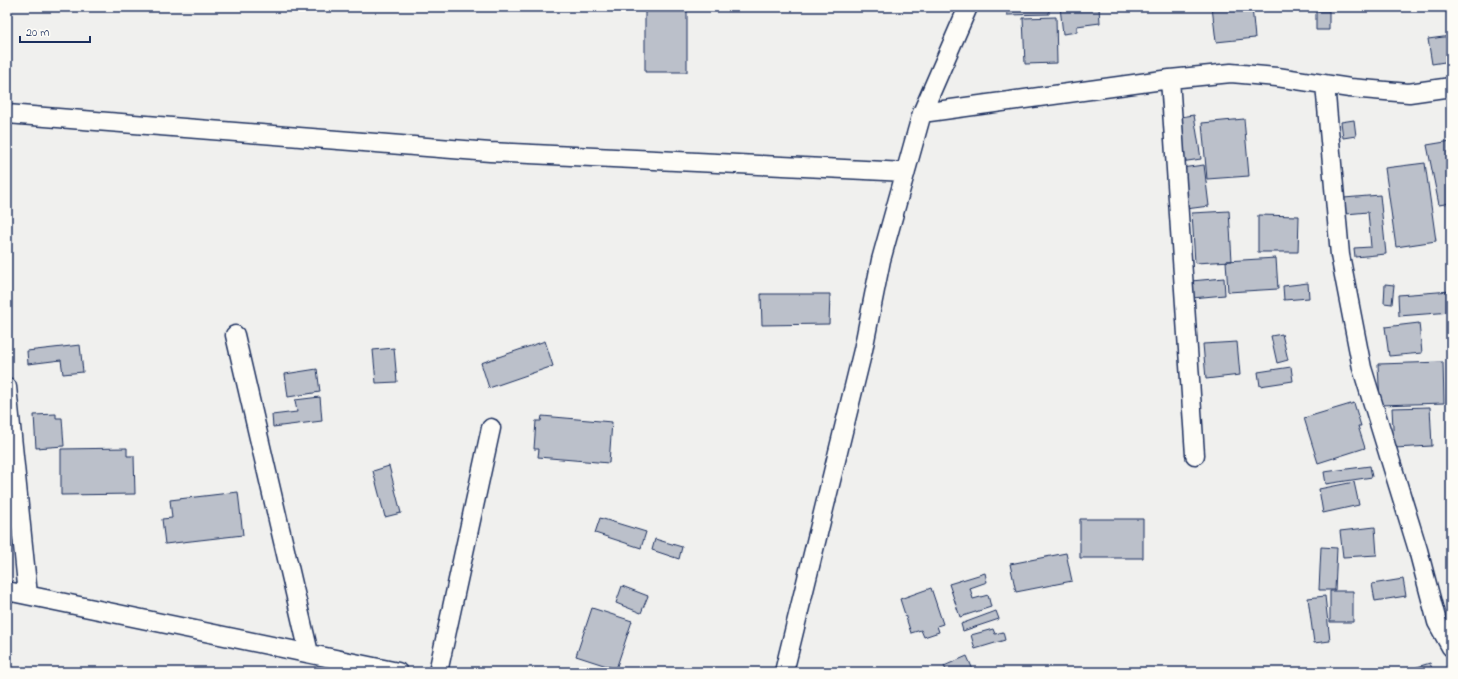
<svg xmlns="http://www.w3.org/2000/svg" width="1458" height="679" viewBox="0 0 1458 679" font-family="'Indie Flower',sans-serif">
<style>
.building{fill:#bbc0ca;stroke:#1b2f5e}
.lines{fill:none;stroke-linecap:round;stroke-linejoin:round}
.street-casing{stroke:#1b2f5e;stroke-width:21}
.street{stroke:#fdfcf7;stroke-width:18}
</style>
<rect width="100%" height="100%" fill="#f0f0ee"/>
<filter id="ink" filterUnits="userSpaceOnUse"><feTurbulence type="fractalNoise" baseFrequency=".025" numOctaves="2"/><feDisplacementMap in="SourceGraphic" scale="8" xChannelSelector="R" yChannelSelector="G"/><feConvolveMatrix kernelMatrix="1 2 1 2 8 2 1 2 1" color-interpolation-filters="sRGB"/></filter>
<g filter="url(#ink)">
<!-- building -->
<path class="building" d="M 645,7 L 687,7 L 687,72 L 645,72 Z
M 1007,7 L 1049,7 L 1049,14 L 1007,15 Z
M 1060,7 L 1099,7 L 1100,23 L 1077,26 L 1077,32 L 1063,34 Z
M 1212,7 L 1252,7 L 1255,38 L 1216,42 Z
M 1316,11 L 1329,11 L 1329,30 L 1316,30 Z
M 1056,17 L 1057,63 L 1025,64 L 1023,18 Z
M 1451,36 L 1451,61 L 1432,64 L 1428,39 Z
M 1194,115 L 1201,159 L 1181,162 L 1174,118 Z
M 1244,119 L 1249,176 L 1207,179 L 1202,123 Z
M 1354,120 L 1356,136 L 1343,138 L 1341,122 Z
M 1451,141 L 1451,203 L 1439,205 L 1427,145 Z
M 1425,163 L 1436,241 L 1396,247 L 1385,168 Z
M 1204,165 L 1209,206 L 1186,209 L 1181,168 Z
M 1380,195 L 1386,254 L 1355,257 L 1354,248 L 1371,247 L 1368,212 L 1346,214 L 1344,198 Z
M 1229,211 L 1232,261 L 1195,263 L 1192,213 Z
M 1258,215 L 1299,216 L 1298,252 L 1258,252 Z
M 1276,258 L 1278,289 L 1228,292 L 1226,261 Z
M 1224,278 L 1225,295 L 1192,298 L 1191,281 Z
M 1308,283 L 1309,298 L 1284,300 L 1283,286 Z
M 1385,284 L 1394,285 L 1392,304 L 1384,303 Z
M 1451,291 L 1451,312 L 1399,316 L 1398,295 Z
M 761,294 L 830,294 L 829,324 L 762,325 Z
M 1419,323 L 1422,353 L 1389,356 L 1385,327 Z
M 1282,334 L 1288,360 L 1277,363 L 1271,336 Z
M 545,341 L 553,366 L 489,388 L 481,363 Z
M 1237,342 L 1240,375 L 1206,379 L 1203,344 Z
M 80,345 L 83,372 L 63,374 L 61,360 L 28,364 L 27,351 Z
M 394,348 L 397,382 L 376,383 L 373,350 Z
M 1443,362 L 1444,403 L 1380,405 L 1378,364 Z
M 1291,367 L 1293,381 L 1260,386 L 1258,372 Z
M 317,369 L 320,392 L 288,397 L 285,374 Z
M 320,397 L 322,421 L 273,427 L 272,415 L 297,412 L 295,400 Z
M 1354,403 L 1361,426 L 1358,426 L 1365,448 L 1318,463 L 1304,418 Z
M 1430,407 L 1432,446 L 1394,448 L 1392,408 Z
M 56,414 L 56,418 L 62,418 L 64,446 L 36,448 L 34,415 Z
M 542,416 L 612,422 L 609,463 L 538,457 L 539,449 L 534,449 L 536,421 L 541,421 Z
M 127,448 L 127,456 L 134,456 L 135,494 L 61,495 L 61,449 Z
M 389,466 L 401,513 L 385,517 L 373,471 Z
M 1370,466 L 1372,477 L 1326,484 L 1324,472 Z
M 1354,482 L 1359,505 L 1323,513 L 1319,489 Z
M 238,492 L 243,535 L 165,544 L 162,519 L 172,518 L 170,500 Z
M 600,518 L 646,532 L 641,548 L 595,533 Z
M 1080,519 L 1143,519 L 1143,558 L 1080,558 Z
M 1375,527 L 1377,555 L 1343,557 L 1340,531 Z
M 655,539 L 682,547 L 679,559 L 652,550 Z
M 1321,547 L 1337,548 L 1335,590 L 1319,590 Z
M 1066,553 L 1072,581 L 1016,592 L 1010,564 Z
M 985,573 L 987,582 L 970,588 L 973,599 L 988,595 L 991,607 L 960,617 L 949,584 Z
M 1403,579 L 1406,596 L 1375,601 L 1372,584 Z
M 622,586 L 648,596 L 641,613 L 616,603 Z
M 931,588 L 943,624 L 937,626 L 939,632 L 924,637 L 921,630 L 911,633 L 900,599 Z
M 1330,591 L 1353,591 L 1353,622 L 1330,622 Z
M 1325,596 L 1330,641 L 1314,643 L 1308,598 Z
M 592,608 L 632,621 L 616,669 L 576,656 Z
M 996,611 L 999,619 L 963,631 L 961,624 Z
M 993,629 L 995,634 L 1003,632 L 1005,640 L 975,649 L 971,635 Z
M 967,656 L 974,672 L 947,672 L 944,666 Z
M 1430,663 L 1433,672 L 1401,672 Z"/>
<g class="lines">
<!-- street casing -->
<g class="street-casing">
<path id="street" d="M 1170,79 L 1195,455
M 1325,84 L 1340,255 L 1362,368 L 1418,550 L 1437,622 L 1451,647
M 922,113 L 1170,79 L 1231,73 L 1277,77 L 1350,88 L 1409,93 L 1451,87
M 7,114 L 490,152 L 906,172
M 235,335 L 309,653
M 7,387 L 28,595
M 7,591 L 398,672
M 438,672 L 491,428
M 784,672 L 863,350 L 881,260 L 922,113 L 968,7"/>
</g>
<!-- street -->
<use href="#street" class="street"/>
</g>
</g>
<!-- margin -->
<rect width="1458" height="679" fill="none" stroke="#fdfcf7" stroke-width="24"/>
<rect x="12" y="12" width="1434" height="655" fill="none" stroke="#1b2f5e" stroke-width="1.5" filter="url(#ink)"/>
<!-- scale -->
<path d="M20 36v6h70v-6" fill="none" stroke="#1b2f5e" stroke-width="2"/>
<text x="26" y="36" font-size="12" fill="#1b2f5e" stroke="#fdfcf7" stroke-width="3" paint-order="stroke">20 m</text>
</svg>
